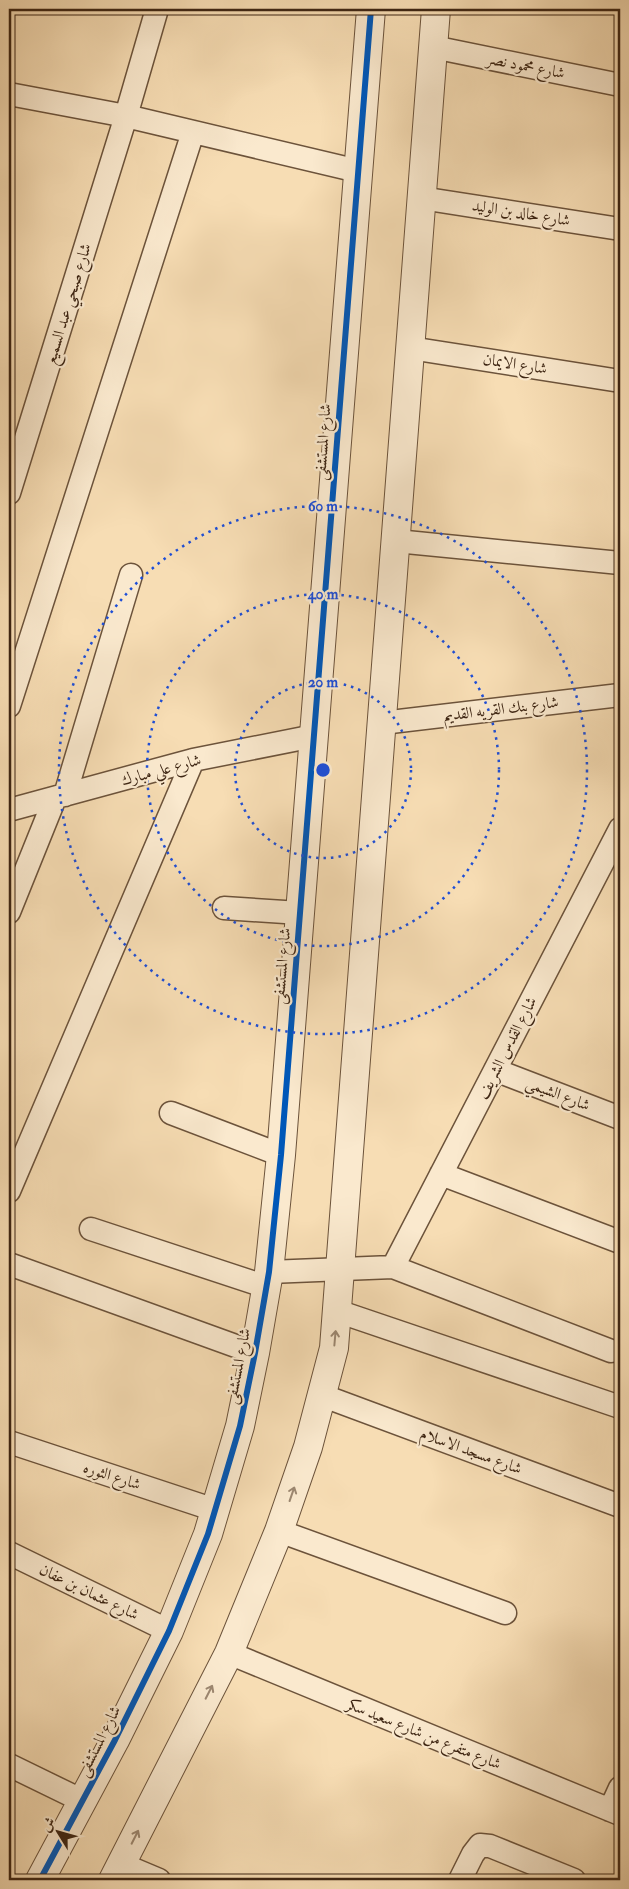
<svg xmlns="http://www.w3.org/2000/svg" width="629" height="1889" viewBox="0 0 629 1889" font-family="'IM FELL Double Pica',Amiri,serif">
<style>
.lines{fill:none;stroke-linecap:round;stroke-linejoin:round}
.minor-casing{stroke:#6c533b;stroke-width:25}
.tertiary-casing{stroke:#6c533b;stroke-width:30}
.minor{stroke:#fae9ce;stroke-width:22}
.tertiary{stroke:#fae9ce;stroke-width:28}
.cycleway-casing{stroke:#fae9ce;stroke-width:9}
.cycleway{stroke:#0057b8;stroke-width:6}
.oneway{stroke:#9c8770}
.ring{fill:none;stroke:#1d4ed8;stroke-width:2.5;stroke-dasharray:2.5 5}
.labels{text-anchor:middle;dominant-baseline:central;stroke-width:4.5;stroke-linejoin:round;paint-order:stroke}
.street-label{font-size:16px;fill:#3d2513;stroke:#fae9ce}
.centre{fill:#1d4ed8;stroke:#fae9ce;stroke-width:2.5}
.ring-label{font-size:15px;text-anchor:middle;font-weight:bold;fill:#1d4ed8;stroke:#fae9ce;stroke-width:4.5;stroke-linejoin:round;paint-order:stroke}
</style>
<rect width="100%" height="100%" fill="#f7ddb4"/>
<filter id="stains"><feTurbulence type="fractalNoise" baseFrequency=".004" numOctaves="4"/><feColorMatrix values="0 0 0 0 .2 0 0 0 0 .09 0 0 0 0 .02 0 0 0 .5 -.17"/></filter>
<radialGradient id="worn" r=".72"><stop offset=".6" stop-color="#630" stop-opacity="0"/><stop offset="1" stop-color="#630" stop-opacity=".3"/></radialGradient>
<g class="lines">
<!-- minor casing -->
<g class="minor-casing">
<path id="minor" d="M 433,47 L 620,85
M 9,94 L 126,116 L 358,171
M 421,198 L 620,229
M 410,348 L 620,381
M 9,493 L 126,116 L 157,9
M 396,541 L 620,563
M 9,706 L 193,132
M 382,723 L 620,695
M 65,795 L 131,575
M 9,810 L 193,760 L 314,736
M 224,908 L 300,913
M 9,912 L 55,798
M 495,1070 L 620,1118
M 171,1113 L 281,1155
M 441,1174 L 620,1242
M 9,1191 L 193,760
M 91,1229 L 267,1287
M 9,1264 L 255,1353
M 393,1267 L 620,829
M 269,1272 L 393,1267 L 611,1351
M 337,1311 L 620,1407
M 321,1395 L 620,1506
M 9,1442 L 215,1510
M 279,1531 L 505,1613
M 9,1553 L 169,1631
M 229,1653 L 620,1814
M 9,1765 L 83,1801
M 610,1810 L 620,1788
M 121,1864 L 159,1880
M 460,1880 L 473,1854 L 480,1845 L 490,1846 L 574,1880"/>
</g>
<!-- tertiary casing -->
<g class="tertiary-casing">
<path id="tertiary" d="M 40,1880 L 115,1740 L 169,1631 L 208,1534 L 240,1426 L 255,1353 L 269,1272 L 281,1155 L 371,9
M 113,1880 L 229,1653 L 279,1531 L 308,1447 L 334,1348 L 436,9"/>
</g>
<!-- minor -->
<use href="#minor" class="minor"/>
<!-- tertiary -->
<use href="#tertiary" class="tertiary"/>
<!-- cycleway casing -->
<g class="cycleway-casing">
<path id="cycleway" d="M 40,1880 L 115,1740 L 169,1631 L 208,1534 L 240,1426 L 255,1353 L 269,1272 L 281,1155 L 371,9"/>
</g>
<!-- cycleway -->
<use href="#cycleway" class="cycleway"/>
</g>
<!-- one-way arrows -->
<defs><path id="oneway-shaft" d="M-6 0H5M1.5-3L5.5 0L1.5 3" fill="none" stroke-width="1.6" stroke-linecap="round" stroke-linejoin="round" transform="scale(1.25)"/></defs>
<g class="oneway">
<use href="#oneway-shaft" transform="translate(335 1338) rotate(-85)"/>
<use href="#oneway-shaft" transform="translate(292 1494) rotate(-71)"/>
<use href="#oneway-shaft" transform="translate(209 1692) rotate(-63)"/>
<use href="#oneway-shaft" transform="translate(135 1837) rotate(-63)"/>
</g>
<!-- distance rings -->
<g class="ring">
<circle cx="323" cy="770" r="88"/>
<circle cx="323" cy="770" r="176"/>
<circle cx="323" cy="770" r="264"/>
</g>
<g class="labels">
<!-- street labels -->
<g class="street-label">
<text transform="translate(526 66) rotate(11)">شارع محمود نصر</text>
<text transform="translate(521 213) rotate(9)">شارع خالد بن الوليد</text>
<text transform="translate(68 304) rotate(-73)">شارع صبحي عبد السميع</text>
<text transform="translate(515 364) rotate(9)">شارع الايمان</text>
<text transform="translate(323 442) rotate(-86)">شارع المستشفى</text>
<text transform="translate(501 709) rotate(-7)">شارع بنك القريه القديم</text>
<text transform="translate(161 770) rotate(-15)">شارع علي مبارك</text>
<text transform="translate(282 966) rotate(-85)">شارع المستشفى</text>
<text transform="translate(507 1048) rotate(-63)">شارع القدس الشريف</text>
<text transform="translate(558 1094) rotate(21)">شارع الشيمي</text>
<text transform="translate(238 1366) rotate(-79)">شارع المستشفى</text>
<text transform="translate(471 1451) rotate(20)">شارع مسجد الاسلام</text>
<text transform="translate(112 1476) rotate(18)">شارع الثوره</text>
<text transform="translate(89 1592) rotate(26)">شارع عثمان بن عفان</text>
<text transform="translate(424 1734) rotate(22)">شارع متفرع من شارع سعيد سكر</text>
<text transform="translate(99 1741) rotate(-63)">شارع المستشفى</text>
</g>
</g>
<circle cx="323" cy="770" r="8" class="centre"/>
<g class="ring-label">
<text x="323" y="511">60 m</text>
<text x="323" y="599">40 m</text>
<text x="323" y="687">20 m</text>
</g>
<!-- margin -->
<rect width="629" height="1889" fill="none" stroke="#f7ddb4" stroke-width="30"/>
<rect x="10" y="10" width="609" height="1869" fill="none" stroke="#3d2513" stroke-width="2.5"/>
<rect x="15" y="15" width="599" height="1859" fill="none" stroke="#3d2513"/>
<!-- north arrow -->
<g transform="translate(58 1832) rotate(307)" stroke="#fae9ce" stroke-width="4" paint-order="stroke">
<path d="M0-4L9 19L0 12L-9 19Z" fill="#3d2513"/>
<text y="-8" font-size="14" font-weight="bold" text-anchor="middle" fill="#3d2513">ش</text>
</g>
<rect width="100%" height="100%" filter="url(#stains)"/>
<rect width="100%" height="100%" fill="url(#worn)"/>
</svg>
